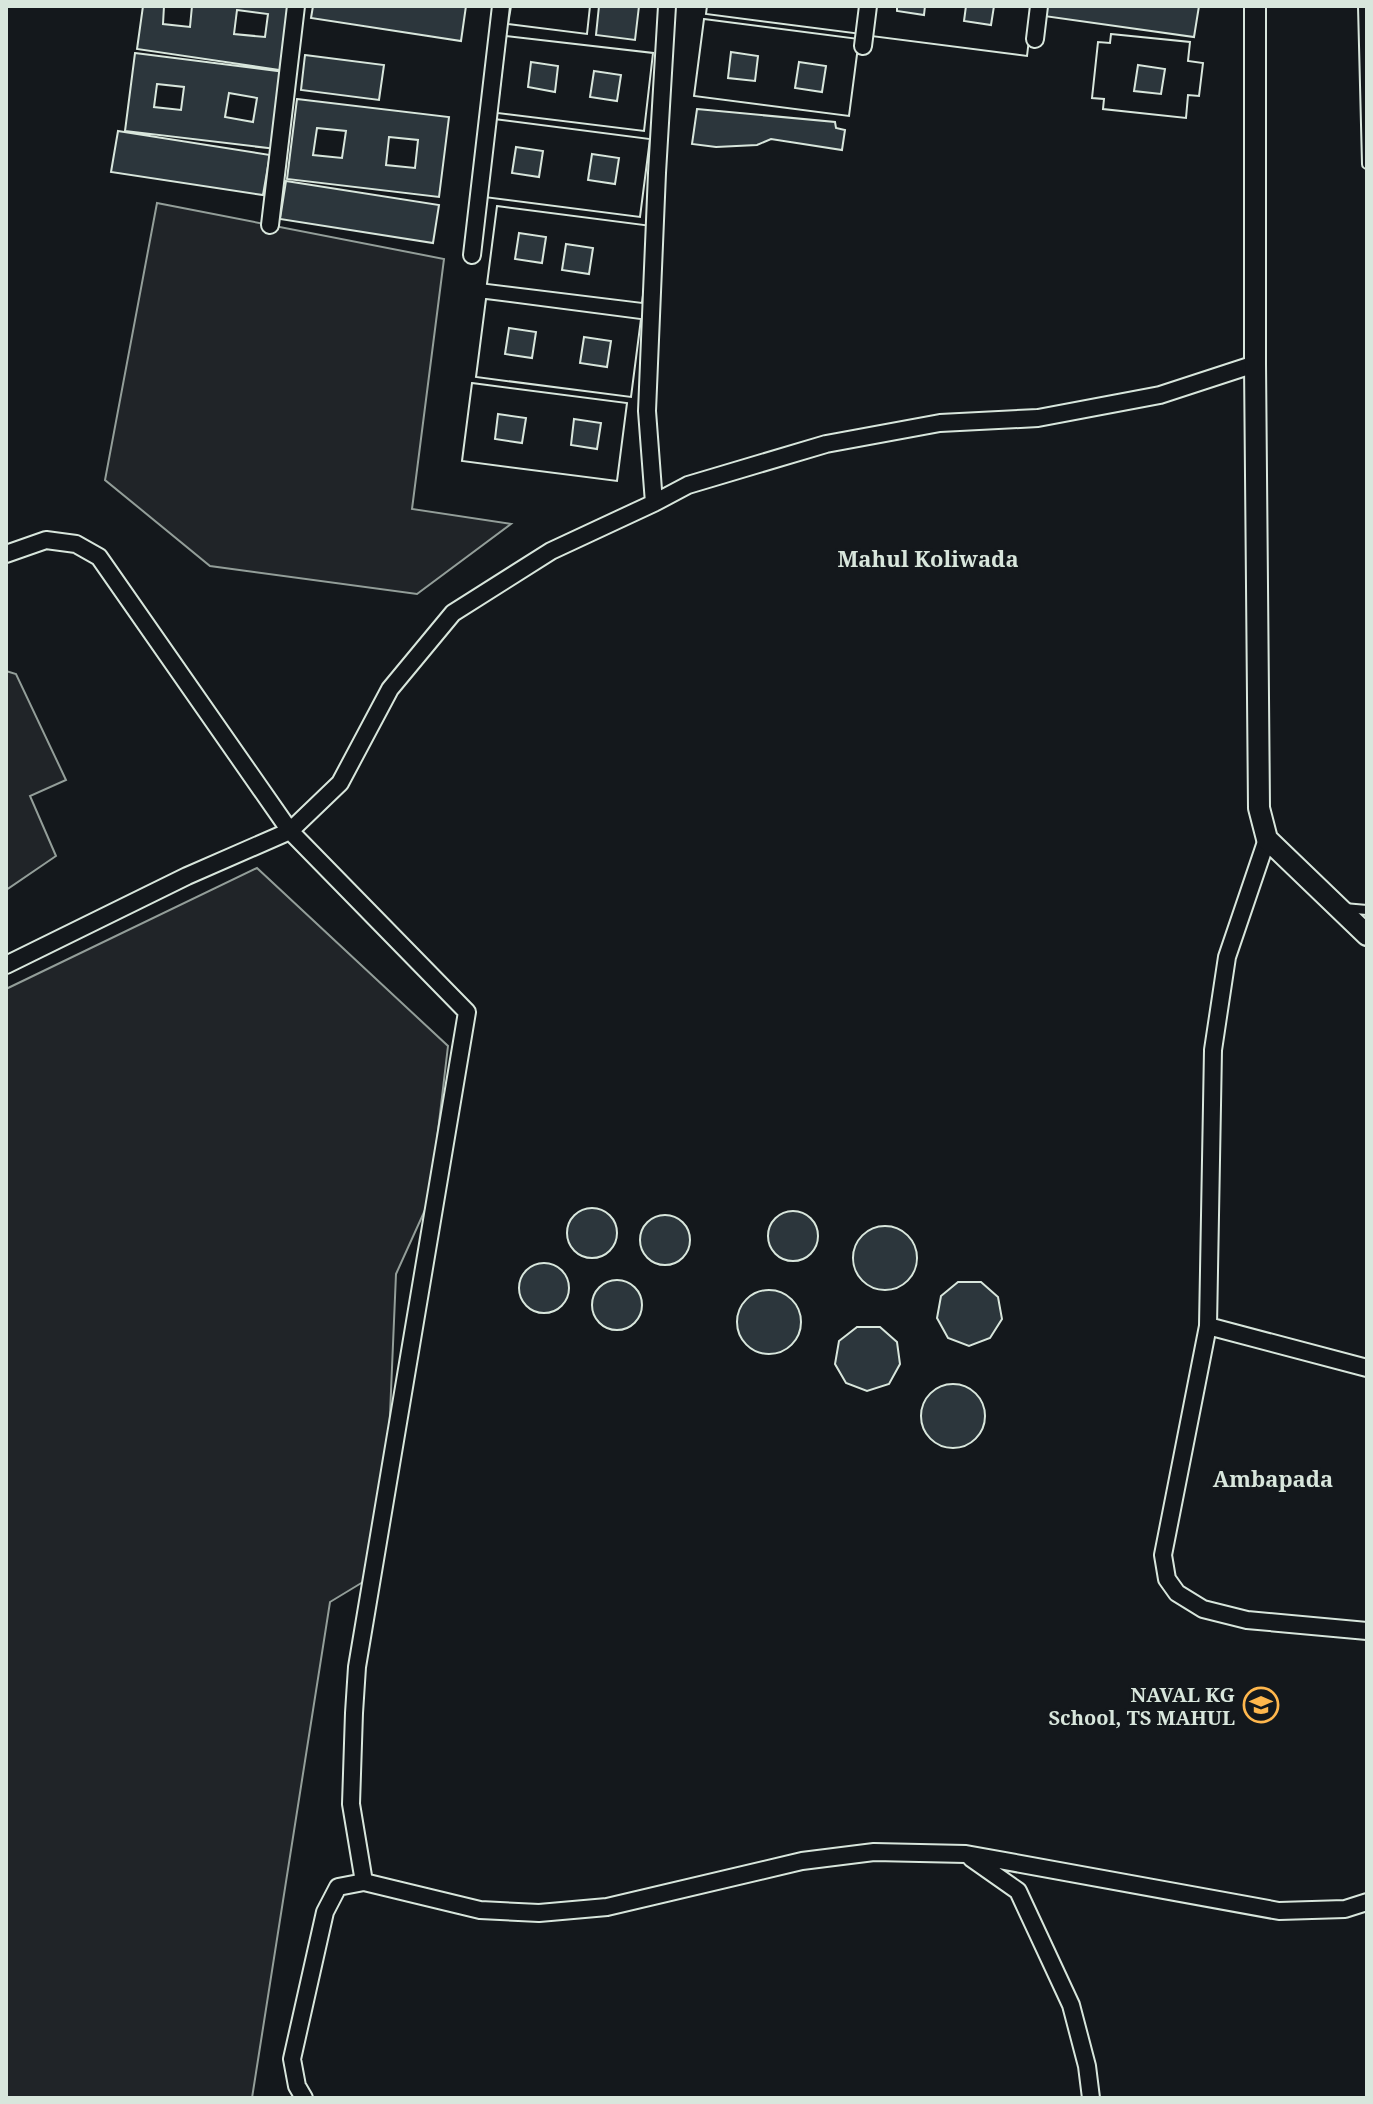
<svg xmlns="http://www.w3.org/2000/svg" width="1373" height="2104" viewBox="0 0 1373 2104" font-family="'Noto Serif',serif">
<style>
.green{fill:#202428;stroke:#939e99;stroke-width:2}
.building{fill:#2c363c;stroke:#d8e6dc;stroke-width:2;fill-rule:evenodd}
.lines{fill:none;stroke-linecap:round;stroke-linejoin:round}
.service-casing{stroke:#d8e6dc;stroke-width:12}
.minor-casing{stroke:#d8e6dc;stroke-width:20}
.tertiary-casing{stroke:#d8e6dc;stroke-width:24}
.service{stroke:#14181c;stroke-width:8}
.minor{stroke:#14181c;stroke-width:16}
.tertiary{stroke:#14181c;stroke-width:20}
.labels{text-anchor:middle;dominant-baseline:central;stroke-width:6;stroke-linejoin:round;paint-order:stroke}
.poi-label{font-size:20px;font-weight:bold;fill:#d8e6dc;stroke:#14181c;text-anchor:end}
.neighbourhood-label{font-size:22px;font-weight:bold;fill:#d8e6dc;stroke:#14181c}
</style>
<rect width="100%" height="100%" fill="#14181c"/>
<!-- green -->
<path class="green" d="M 157,203 L 444,259 L 412,509 L 511,524 L 417,594 L 210,566 L 105,480 Z
M 6,671 L 16,674 L 66,780 L 30,796 L 56,856 L 6,890 Z
M 257,868 L 448,1046 L 430,1199 L 396,1274 L 389,1438 L 363,1582 L 330,1602 L 252,2098 L 6,2098 L 6,989 Z"/>
<!-- building -->
<path class="building" d="M 143,6 L 164,6 L 163,24 L 190,27 L 192,6 L 295,6 L 286,71 L 137,49 ZM 237,10 L 268,14 L 265,37 L 234,34 Z
M 313,6 L 466,6 L 461,41 L 311,18 Z
M 511,6 L 590,6 L 587,34 L 508,24 Z
M 511,6 L 590,6 L 587,34 L 508,24 Z
M 599,6 L 639,6 L 635,40 L 596,35 Z
M 707,6 L 865,6 L 861,34 L 706,14 Z
M 707,6 L 865,6 L 861,34 L 706,14 Z
M 875,6 L 897,6 L 897,11 L 924,15 L 925,6 L 966,6 L 964,21 L 991,25 L 994,6 L 1033,6 L 1027,56 L 871,36 Z
M 875,6 L 1033,6 L 1027,56 L 871,36 Z
M 1046,6 L 1199,6 L 1194,37 L 1044,16 Z
M 704,19 L 859,39 L 849,116 L 694,96 ZM 731,52 L 758,56 L 755,81 L 728,78 ZM 799,62 L 826,66 L 822,92 L 795,88 Z
M 704,19 L 859,39 L 849,116 L 694,96 Z
M 1111,34 L 1190,42 L 1188,61 L 1203,63 L 1199,96 L 1188,95 L 1186,118 L 1103,109 L 1104,99 L 1092,98 L 1098,42 L 1110,43 ZM 1138,65 L 1165,69 L 1161,94 L 1134,91 Z
M 1111,34 L 1190,42 L 1188,61 L 1203,63 L 1199,96 L 1188,95 L 1186,118 L 1103,109 L 1104,99 L 1092,98 L 1098,42 L 1110,43 Z
M 506,36 L 653,53 L 644,131 L 497,113 ZM 531,62 L 558,66 L 555,92 L 528,87 ZM 594,71 L 621,75 L 617,101 L 590,97 Z
M 506,36 L 653,53 L 644,131 L 497,113 Z
M 135,53 L 285,72 L 276,149 L 125,131 ZM 157,84 L 184,87 L 181,110 L 154,107 ZM 229,93 L 257,98 L 253,122 L 225,117 Z
M 305,55 L 384,65 L 379,100 L 301,90 Z
M 297,99 L 449,117 L 439,197 L 287,179 ZM 317,128 L 346,131 L 342,158 L 313,155 ZM 389,137 L 418,140 L 415,168 L 386,165 Z
M 697,109 L 835,122 L 836,128 L 845,130 L 842,150 L 771,139 L 757,145 L 716,147 L 692,144 Z
M 494,119 L 650,139 L 640,217 L 484,197 ZM 516,147 L 543,151 L 539,177 L 512,173 ZM 592,154 L 619,158 L 615,184 L 588,180 Z
M 494,119 L 650,139 L 640,217 L 484,197 Z
M 118,131 L 270,155 L 263,195 L 111,172 Z
M 286,181 L 439,205 L 433,243 L 280,219 Z
M 497,206 L 652,226 L 642,303 L 487,284 ZM 519,233 L 546,237 L 542,263 L 515,259 ZM 566,244 L 593,248 L 589,274 L 562,270 Z
M 497,206 L 652,226 L 642,303 L 487,284 Z
M 486,299 L 641,319 L 631,397 L 476,377 ZM 509,328 L 536,332 L 532,358 L 505,354 ZM 584,337 L 611,341 L 607,367 L 580,363 Z
M 486,299 L 641,319 L 631,397 L 476,377 Z
M 472,383 L 627,403 L 617,481 L 462,461 ZM 498,414 L 526,418 L 522,443 L 495,439 ZM 574,419 L 601,423 L 597,449 L 571,445 Z
M 472,383 L 627,403 L 617,481 L 462,461 Z
M567 1233a25 25 0 1 1 50 0a25 25 0 1 1-50 0Z
M768 1236a25 25 0 1 1 50 0a25 25 0 1 1-50 0Z
M640 1240a25 25 0 1 1 50 0a25 25 0 1 1-50 0Z
M853 1258a32 32 0 1 1 64 0a32 32 0 1 1-64 0Z
M519 1288a25 25 0 1 1 50 0a25 25 0 1 1-50 0Z
M592 1305a25 25 0 1 1 50 0a25 25 0 1 1-50 0Z
M 958,1282 L 981,1282 L 998,1297 L 1002,1319 L 990,1338 L 969,1346 L 948,1338 L 937,1318 L 941,1296 Z
M737 1322a32 32 0 1 1 64 0a32 32 0 1 1-64 0Z
M 857,1327 L 880,1327 L 897,1342 L 900,1364 L 889,1384 L 867,1391 L 846,1383 L 835,1364 L 839,1341 Z
M921 1416a32 32 0 1 1 64 0a32 32 0 1 1-64 0Z"/>
<g class="lines">
<!-- service casing -->
<g class="service-casing">
<path id="service" d="M 1363,6 L 1367,164
M 1344,908 L 1367,910"/>
</g>
<!-- minor casing -->
<g class="minor-casing">
<path id="minor" d="M 1035,39 L 1039,6
M 863,46 L 868,6
M 270,225 L 296,6
M 472,255 L 501,6
M 654,503 L 647,411 L 657,173 L 667,6
M 6,554 L 46,540 L 76,544 L 99,557 L 290,831 L 340,783 L 390,689 L 453,613 L 551,551 L 654,503 L 688,485 L 826,444 L 940,423 L 1038,418 L 1160,395 L 1255,364
M 1267,839 L 1227,957 L 1213,1050 L 1208,1326 L 1163,1555 L 1167,1579 L 1177,1593 L 1203,1609 L 1247,1620 L 1367,1631
M 6,965 L 187,876 L 290,831 L 467,1012 L 357,1667 L 354,1713 L 351,1804 L 364,1882
M 1208,1326 L 1367,1368
M 971,1858 L 1018,1891 L 1071,2005 L 1087,2066 L 1091,2098
M 304,2098 L 297,2086 L 292,2059 L 325,1912 L 338,1887 L 364,1882 L 480,1910 L 539,1913 L 607,1907 L 802,1861 L 874,1852 L 966,1854 L 1279,1911 L 1345,1909 L 1367,1902"/>
</g>
<!-- tertiary casing -->
<g class="tertiary-casing">
<path id="tertiary" d="M 1255,6 L 1255,364 L 1259,808 L 1267,839 L 1367,935"/>
</g>
<!-- service -->
<use href="#service" class="service"/>
<!-- minor -->
<use href="#minor" class="minor"/>
<!-- tertiary -->
<use href="#tertiary" class="tertiary"/>
</g>
<!-- icons -->
<defs>
<g id="university-ring" transform="scale(1.8)"><circle r="9.5" fill="#14181c" stroke="#ffb74d" stroke-width="1.5"/><path d="M0-5L7-2L0 1L-7-2ZM-4 1L0 2.5L4 1V4Q0 6-4 4Z" fill="#ffb74d"/></g>
</defs>
<g fill-rule="evenodd">
<use href="#university-ring" x="1261" y="1705"/>
</g>
<g class="labels">
<!-- poi labels -->
<g class="poi-label">
<text x="1235" y="1694">NAVAL KG<tspan x="1235" dy="23">School, TS MAHUL</tspan></text>
</g>
<!-- neighbourhood labels -->
<g class="neighbourhood-label">
<text x="928" y="558">Mahul Koliwada</text>
<text x="1273" y="1478">Ambapada</text>
</g>
</g>
<!-- border -->
<rect width="1373" height="2104" fill="none" stroke="#d8e6dc" stroke-width="16"/>
</svg>
